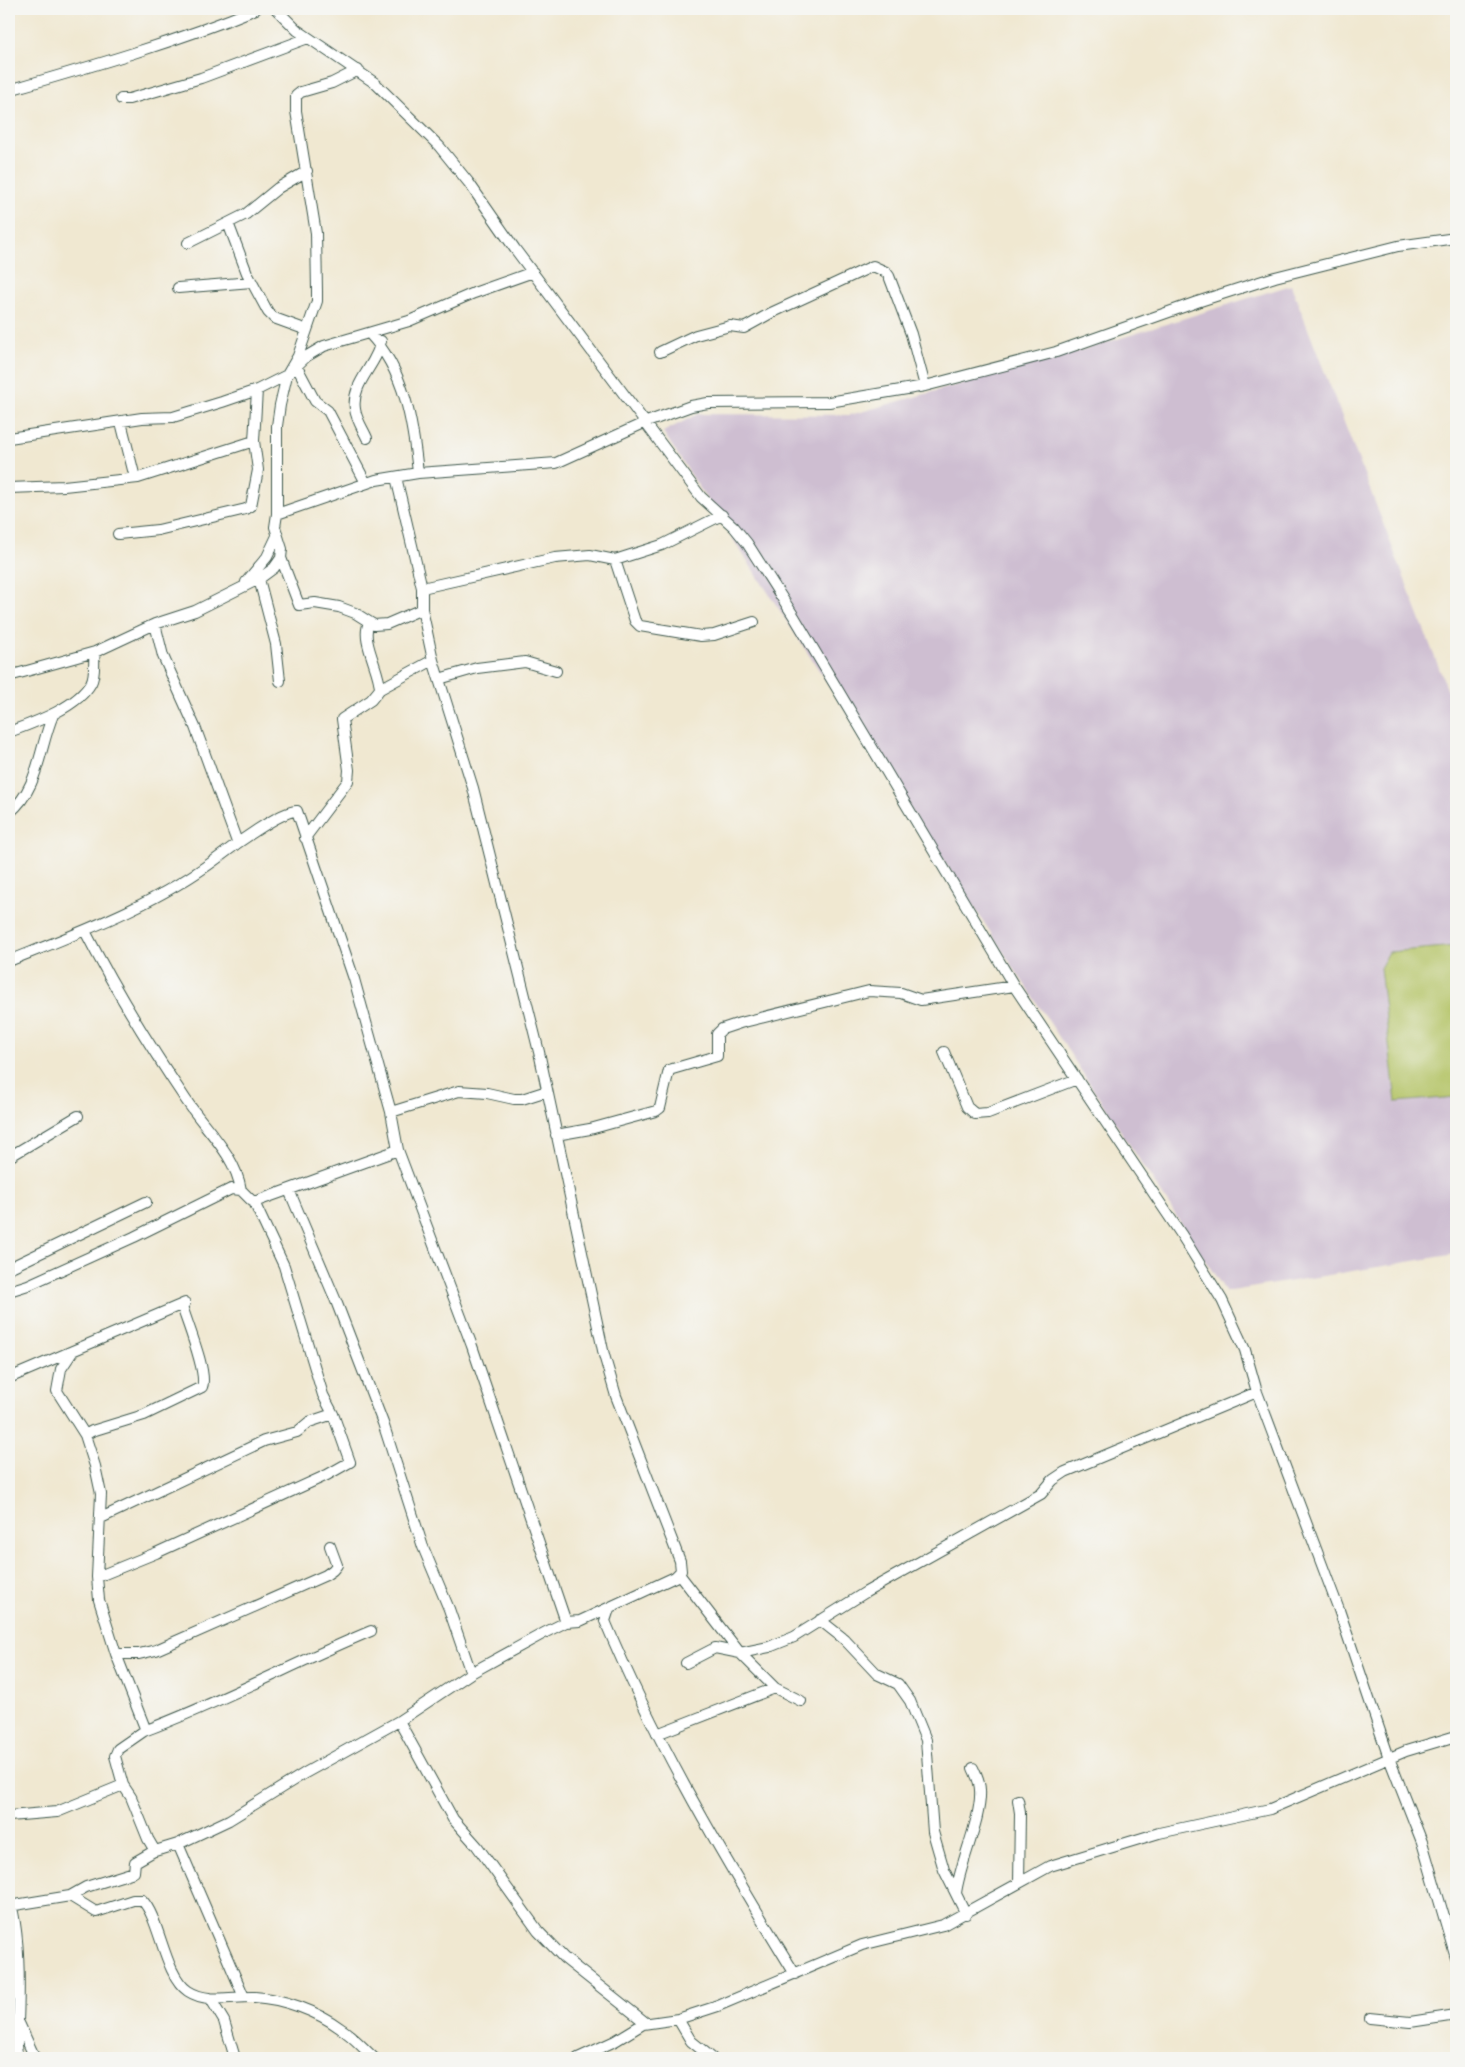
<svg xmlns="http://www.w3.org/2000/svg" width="1465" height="2067" viewBox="0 0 1465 2067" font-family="Alegreya,serif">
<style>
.industrial{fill:#cebed1}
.green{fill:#b3c365;stroke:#69804c}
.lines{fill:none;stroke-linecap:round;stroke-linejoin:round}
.minor-casing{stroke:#3e574c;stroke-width:12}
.minor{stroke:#fff;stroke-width:10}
</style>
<rect width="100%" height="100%" fill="#f6f6f2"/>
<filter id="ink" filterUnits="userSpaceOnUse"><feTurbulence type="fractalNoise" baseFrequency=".02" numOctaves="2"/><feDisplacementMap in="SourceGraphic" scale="10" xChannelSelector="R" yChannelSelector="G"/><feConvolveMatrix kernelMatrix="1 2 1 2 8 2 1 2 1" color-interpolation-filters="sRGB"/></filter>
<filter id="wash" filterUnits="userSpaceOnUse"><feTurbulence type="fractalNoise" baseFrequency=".0096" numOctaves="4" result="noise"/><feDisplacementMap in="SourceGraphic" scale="20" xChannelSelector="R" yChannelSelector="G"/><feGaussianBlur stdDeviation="1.12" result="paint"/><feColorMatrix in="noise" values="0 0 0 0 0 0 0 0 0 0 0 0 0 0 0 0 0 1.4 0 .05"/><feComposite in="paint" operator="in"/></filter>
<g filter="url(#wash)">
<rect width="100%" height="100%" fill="#f0e8d1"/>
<!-- industrial -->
<path class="industrial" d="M 1291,285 L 1451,699 L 1456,698 L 1456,1254 L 1226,1292 L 663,432 L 698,414 L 850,415 L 1089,348 Z"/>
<!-- green -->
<path class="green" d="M 1456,946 L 1456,1097 L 1396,1102 L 1380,968 L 1389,952 Z"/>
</g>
<g filter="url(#ink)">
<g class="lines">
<!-- minor casing -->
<g class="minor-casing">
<path id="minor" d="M 276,9 L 297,30 L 375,83 L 439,146 L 469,183 L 515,249 L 701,497 L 734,527 L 747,543 L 795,618 L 1014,986 L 1181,1234 L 1222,1300 L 1245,1350 L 1257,1392 L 1339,1610 L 1389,1758 L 1422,1842 L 1456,1958
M 9,90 C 93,66 176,42 256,9
M 121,99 L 129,99 L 201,78 L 308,38
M 228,223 L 247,273 L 268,312 L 274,318 L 307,330
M 188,243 L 246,214 L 278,188 L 307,171
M 178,288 L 252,282
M 369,333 C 405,371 413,423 418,473
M 660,352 L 696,335 L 730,326 L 744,328 L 771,313 L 873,266 L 886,272 L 889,276 L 911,334 L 925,386
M 297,367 L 315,401 L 328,411 L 366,483
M 121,422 L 135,478
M 9,438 L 142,418 L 173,417 L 222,402 L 257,390 L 287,375 L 307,356 L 324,346 L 409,321 L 474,293 L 533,272
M 367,438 C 363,429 356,419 355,409 C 351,383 377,365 381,341
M 9,488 L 64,486 L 138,478 L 254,441
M 277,514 L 277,426 L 280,405 L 287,375 L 298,356 L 317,301 L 317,291 L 316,233 L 296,111 L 296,96 L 301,92 L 332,83 L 358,70
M 118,534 L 158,530 L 246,509 L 251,506 L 258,470 L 254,441 L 257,390
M 281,558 L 299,605 L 315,603 L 339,607 L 355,613 L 374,625 L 387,624 L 422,609
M 615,560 L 635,621 L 640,626 L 701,636 L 714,635 L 754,622
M 259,579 L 276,644 L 280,681
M 246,582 L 267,557 L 277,536
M 422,588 L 555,558 L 590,555 L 615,560 L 662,545 L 722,515
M 155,624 L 163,656 L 195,727 L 237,842
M 9,676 L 95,652 L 155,624 L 195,611 L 259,579 L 274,568 L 281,558 L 282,549 L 275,527 L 277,514 L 376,480 L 418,473 L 556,463 L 644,423 L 691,406 L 708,403 L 829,402 L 925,386 L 1056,352 L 1197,302 L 1275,277 L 1398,246 L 1456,238
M 439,679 L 477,668 L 525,662 L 556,671
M 380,689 L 433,660
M 9,732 C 33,723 77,708 91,683 C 96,674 93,662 95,652
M 9,813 C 39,789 39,748 53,715
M 305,838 L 348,781 L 349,770 L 342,719 L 371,700 L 380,689 C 380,670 360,640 369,623
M 85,931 C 115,990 149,1045 186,1100 C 206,1130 235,1154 241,1190
M 9,961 C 81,932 157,904 219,857 C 233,846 282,810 297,811 L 354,979 L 391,1112 L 398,1150 L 472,1346 L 566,1622
M 944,1052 L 967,1107 L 975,1114 L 988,1113 L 1077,1079
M 391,1112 L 459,1091 L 487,1093 L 514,1099 L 522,1099 L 547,1091
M 556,1135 L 590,1129 L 656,1111 L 660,1108 L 669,1070 L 717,1056 L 717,1034 L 722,1029 L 740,1023 L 869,991 L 901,993 L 921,1000 L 1014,986
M 9,1157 L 78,1116
M 289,1190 L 336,1301 L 383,1423 L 423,1547 L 449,1609 L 471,1673
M 9,1268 L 146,1202
M 9,1291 L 28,1285 L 134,1237 L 231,1189 L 241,1190 L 252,1201 L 257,1201 L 398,1150
M 73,1351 L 61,1369 L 57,1391 L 85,1435
M 9,1378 L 185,1303 L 182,1306 C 187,1323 208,1373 202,1387 L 144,1415 L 92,1431 L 85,1435 L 95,1466 L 101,1494 L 97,1577 L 99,1600 L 116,1654 L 145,1728 L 144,1731 L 118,1749 L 115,1756 L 123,1785 L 131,1797 L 148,1839 L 155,1851 L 178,1844 L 229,1820 L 305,1773 L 399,1721 L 471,1673 L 546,1632 L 566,1622 L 580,1621 L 675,1577 L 681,1571 L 680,1561 L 616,1396 L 604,1355 L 539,1052 L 473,788 L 433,660 L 422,609 L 422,588 L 396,477
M 101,1518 L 264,1441 L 297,1432 L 309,1422 L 333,1414
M 679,1574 L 740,1653 L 775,1688
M 97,1577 L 156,1553 L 327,1475 L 350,1462 L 333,1414 L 323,1395 L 284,1266 L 254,1202
M 609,1609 L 605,1621 C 657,1745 725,1860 795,1974
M 820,1620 L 844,1639 L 877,1674 L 898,1684 L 910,1701 L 926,1740 L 933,1832 L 944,1870 L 966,1914
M 116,1654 L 139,1654 L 156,1650 L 326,1575 L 333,1570 L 337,1565 L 330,1546
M 686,1663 L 715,1648 L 740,1653 L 769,1647 L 794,1637 L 866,1592 L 1041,1494 L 1053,1480 L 1065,1472 L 1257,1392
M 399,1721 L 453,1819 L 477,1846 L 538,1931 L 564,1958 L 646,2023
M 144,1731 C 222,1702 294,1663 371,1631
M 657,1734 L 775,1688 L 801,1701
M 1018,1800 L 1020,1813 L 1019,1883
M 9,1816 L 57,1812 L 123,1785
M 178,1844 L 244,1997
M 956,1893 C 960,1862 982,1818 980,1790 C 980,1782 976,1775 973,1768
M 70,1896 L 86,1887 L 134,1872 L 135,1862 L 154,1851
M 9,1898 C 23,1938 19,2015 16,2058
M 9,1906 L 70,1896 L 96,1912 L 133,1900 L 142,1900 C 160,1918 164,1975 188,1991 C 208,2004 233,1996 255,1997 C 284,1999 317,2011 340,2028 C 353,2036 363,2048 374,2058
M 210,1998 L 224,2021 L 235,2058
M 1370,2018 L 1410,2022 L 1456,2015
M 678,2019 L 691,2041 L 712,2058
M 19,2023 L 35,2058
M 578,2058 L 615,2041 L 643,2024 L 678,2019 L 718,2006 L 862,1945 L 943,1925 L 1050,1866 L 1159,1833 L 1270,1809 L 1406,1751 L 1456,1736"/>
</g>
<!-- minor -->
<use href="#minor" class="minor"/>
</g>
</g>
<!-- margin -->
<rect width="1465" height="2067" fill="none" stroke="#f6f6f2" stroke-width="30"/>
</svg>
